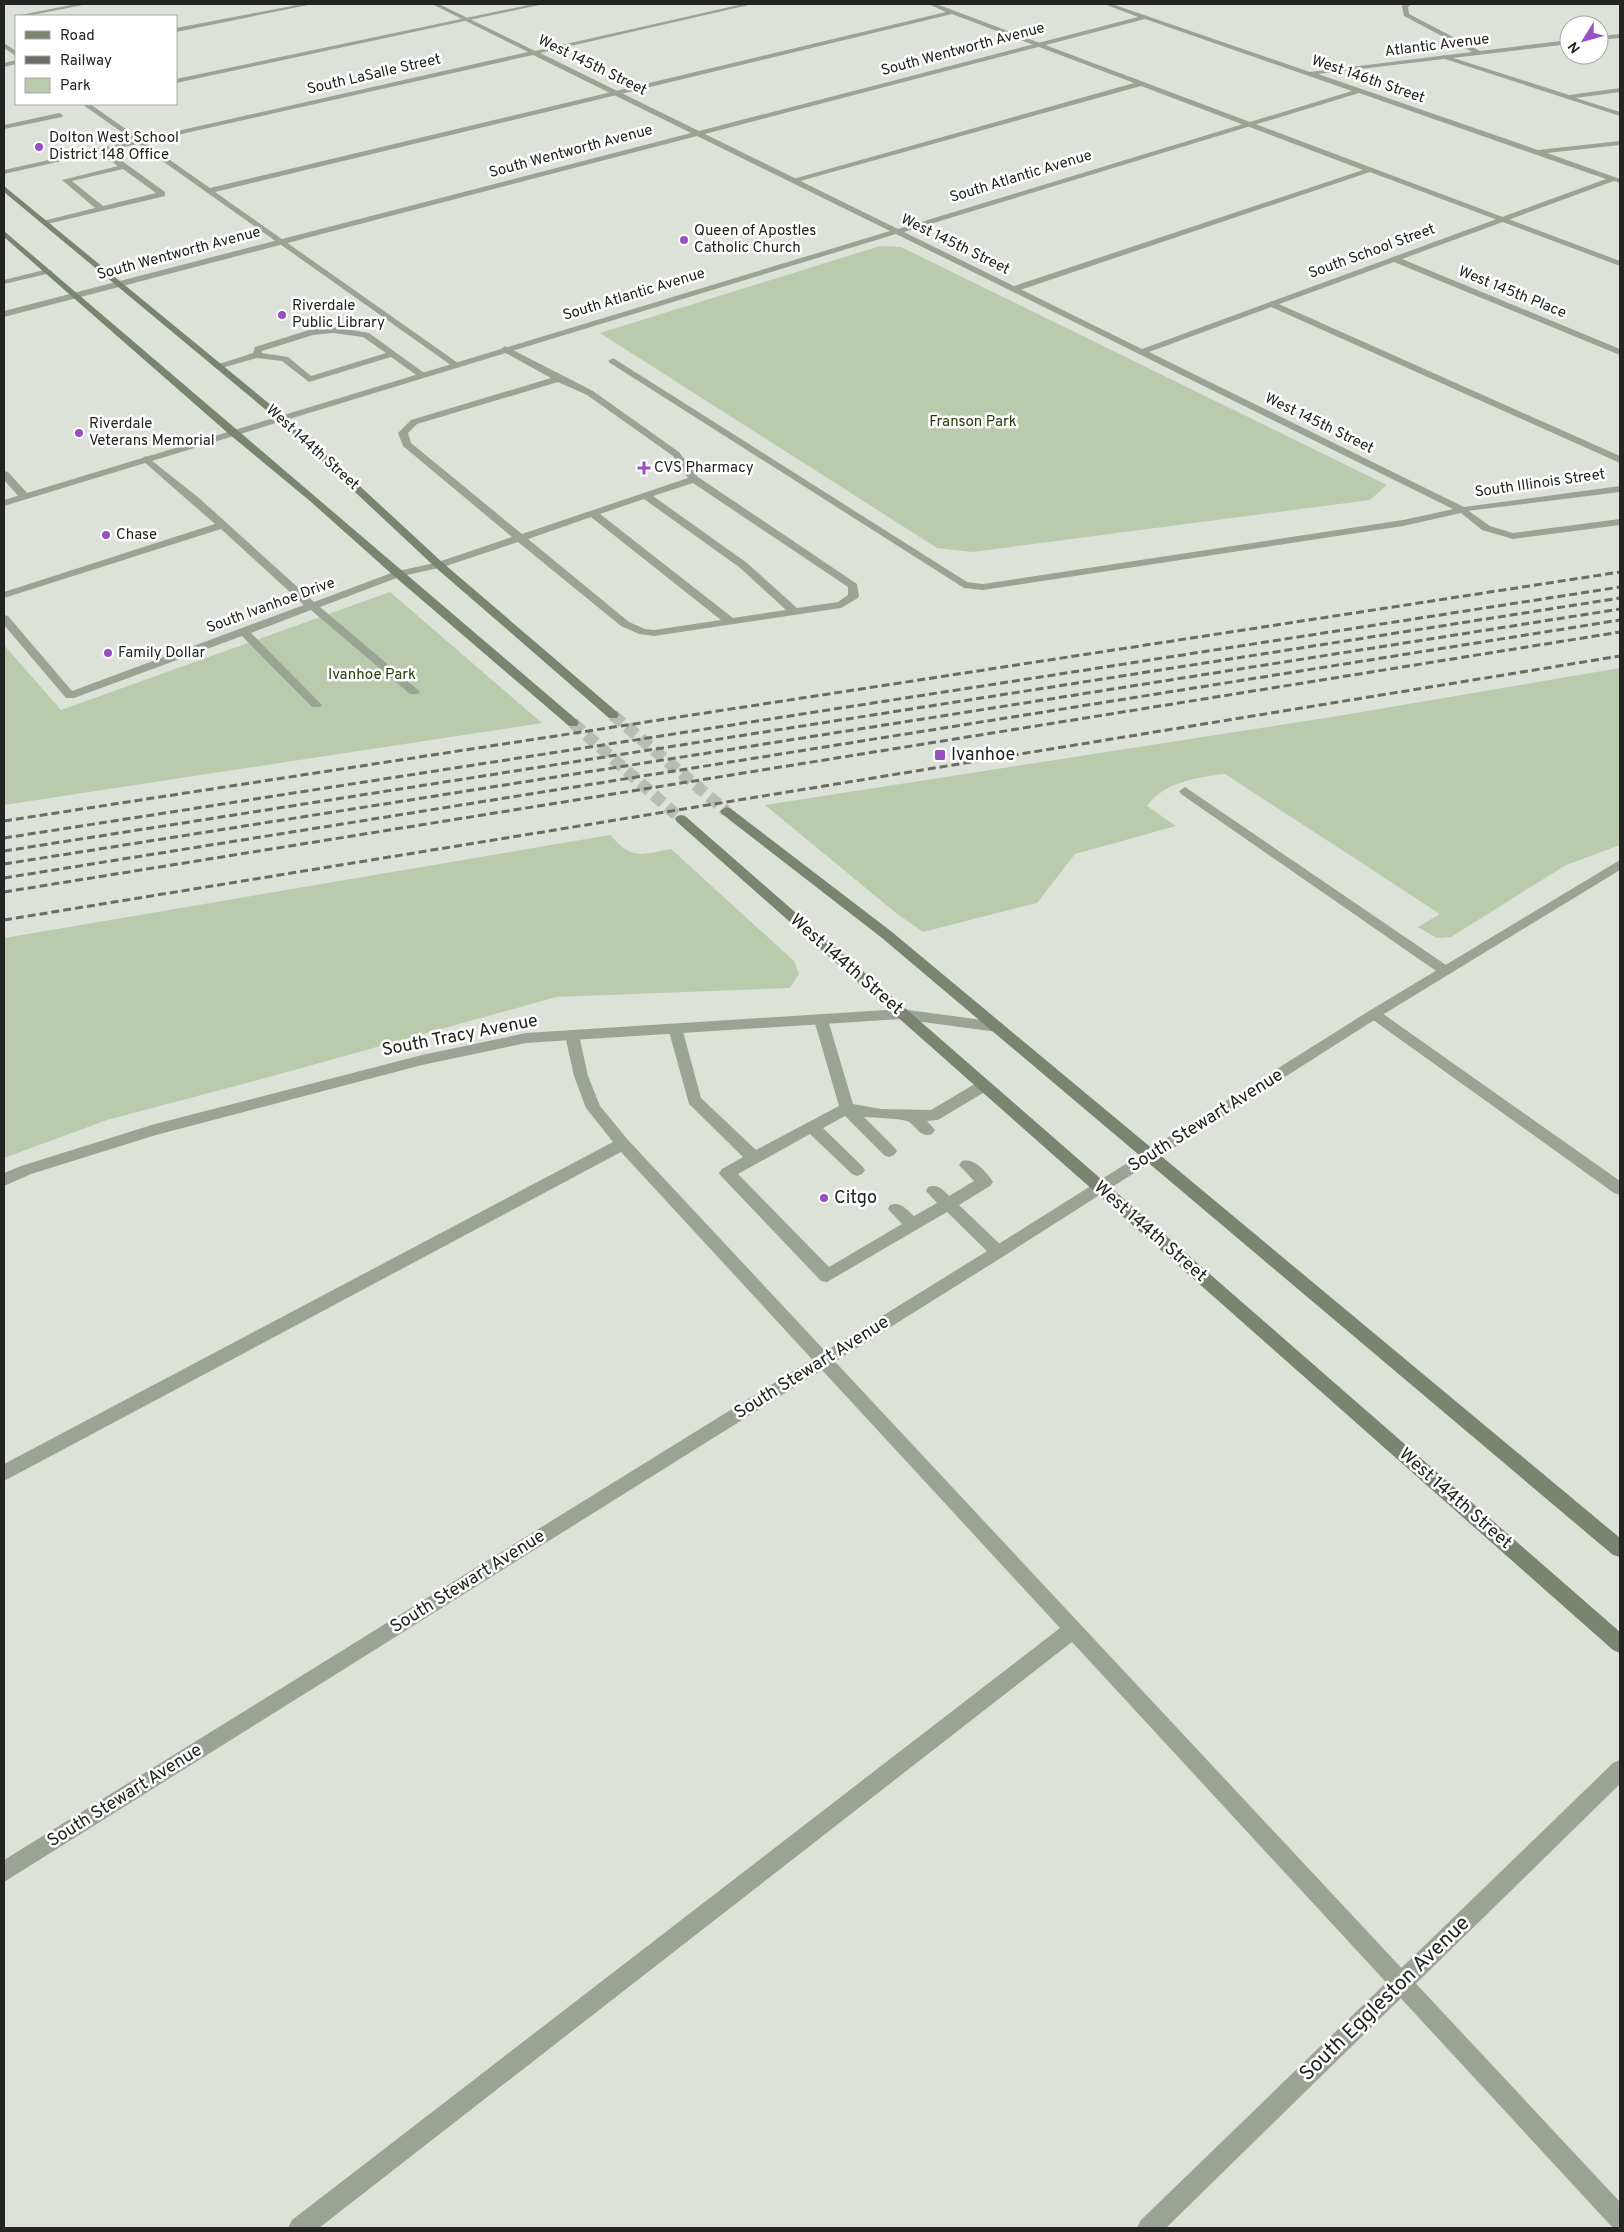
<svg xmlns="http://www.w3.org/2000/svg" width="1624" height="2232" viewBox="0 0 1624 2232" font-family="Overpass,sans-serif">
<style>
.green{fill:#bacaac}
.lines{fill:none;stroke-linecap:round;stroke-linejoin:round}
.secondary-tunnel{stroke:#b8bcb4;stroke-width:12;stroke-dasharray:12 6;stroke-linecap:butt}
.lane{fill:#9ba395;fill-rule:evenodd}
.street{fill:#9ba395;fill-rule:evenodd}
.secondary{fill:#7a8570;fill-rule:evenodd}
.rail{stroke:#6a6c67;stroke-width:3;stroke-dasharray:8 4;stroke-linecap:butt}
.poi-dot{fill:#974fc3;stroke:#fff;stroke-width:2}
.labels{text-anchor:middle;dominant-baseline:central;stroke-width:5;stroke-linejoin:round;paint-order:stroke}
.far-street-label{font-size:15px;fill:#232421;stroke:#fff}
.far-poi-label{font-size:15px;fill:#232421;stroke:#fff;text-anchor:start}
.far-park-label{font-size:15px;fill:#273d0c;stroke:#fff}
.poi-label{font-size:18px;fill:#232421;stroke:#fff;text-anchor:start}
.street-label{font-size:18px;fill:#232421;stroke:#fff}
.near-street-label{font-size:21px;fill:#232421;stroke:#fff}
</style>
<rect width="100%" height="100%" fill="#dde2d9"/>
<!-- green -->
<path class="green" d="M 880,246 L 901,247 L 1387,485 L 1370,500 L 973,552 L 937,548 L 600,333 Z
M 390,592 L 542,723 L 4,805 L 4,645 L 61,710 Z
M 1620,668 L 1620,845 L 1566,865 L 1451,937 L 1437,938 L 1418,927 L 1440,914 L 1225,774 C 1198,777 1164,782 1147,806 L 1176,826 L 1075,854 L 1037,903 L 923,932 L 896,913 L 765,805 L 1332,717 Z
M 610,835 C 633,860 639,855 671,849 L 794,961 L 799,974 L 790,988 L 556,997 L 262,1079 L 107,1120 L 4,1158 L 4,938 Z"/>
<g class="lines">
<!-- secondary-tunnel -->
<path class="secondary-tunnel" d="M 613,715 L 726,811
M 573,723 L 681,819"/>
<!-- lane -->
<path class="lane" d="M 76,4 L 88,4 L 27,16 L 15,16 Z
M 533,4 L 544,4 L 176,83 L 176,79 Z
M 928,4 L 936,4 L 955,11 L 1620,261 L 1620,266 L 1370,172 L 1017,291 L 1011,291 L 1011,287 L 1363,170 L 1141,86 L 793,183 L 793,179 L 1134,83 L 952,14 L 215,192 L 458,363 L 460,365 L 455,368 L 82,104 L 90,104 L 210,188 L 946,12 Z
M 4,43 L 16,51 L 16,56 L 4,48 Z
M 1444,55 L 1569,95 L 1620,88 L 1620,92 L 1576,98 L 1620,112 L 1620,116 L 1442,58 L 1441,57 Z
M 59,113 L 63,115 L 62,117 L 4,129 L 4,125 Z
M 98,148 L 104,148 L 165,192 L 165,196 L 43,225 L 43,221 L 95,208 L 62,180 L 118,166 L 98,152 ZM 123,169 L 156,193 L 103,206 L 72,181 Z
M 48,269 L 52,271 L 51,273 L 4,284 L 4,280 Z
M 1272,301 L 1620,456 L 1620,463 L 1269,306 L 1268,304 Z
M 333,327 L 369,333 L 427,375 L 419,377 L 391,357 L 309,382 L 282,361 L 257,358 L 218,369 L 213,366 L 253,353 L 255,347 L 309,330 ZM 333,333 L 363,337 L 386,353 L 311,376 L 288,357 L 262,353 L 262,351 L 313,335 Z
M 505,346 L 593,391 L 679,452 L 698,477 L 857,584 L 859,596 L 858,598 L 841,608 L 654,636 L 639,634 L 621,626 L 518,542 L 443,567 L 435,567 L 435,563 L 512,537 L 403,446 L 398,433 L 411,420 L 551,378 L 502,351 L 501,349 ZM 558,382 L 587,395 L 673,456 L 688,478 L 522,534 L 411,443 L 408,433 L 417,424 ZM 693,483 L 848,587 L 848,595 L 838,602 L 797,608 L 747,563 L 653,496 ZM 644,499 L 739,567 L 786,610 L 733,618 L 600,514 ZM 591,517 L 721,620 L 654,630 L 645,629 L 629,622 L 528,539 Z
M 613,358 L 967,582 L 983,584 L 1403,520 L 1463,507 L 1490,526 L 1513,533 L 1620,519 L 1620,525 L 1513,539 L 1482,530 L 1461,513 L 1403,526 L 983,590 L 964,588 L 610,363 L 608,361 Z
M 146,456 L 199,498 L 314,602 L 394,572 L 402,572 L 403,574 L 402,576 L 320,607 L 418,690 L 420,692 L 418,694 L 410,694 L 311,610 L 251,633 L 320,703 L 322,705 L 320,707 L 312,707 L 242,636 L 74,698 L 66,698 L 4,625 L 4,615 L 8,616 L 72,691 L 304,605 L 221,529 L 4,598 L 4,592 L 215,524 L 143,461 L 141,459 Z
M 4,471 L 8,472 L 28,494 L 28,498 L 20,498 L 4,480 Z
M 1185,787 L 1449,967 L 1451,970 L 1449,973 L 1439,973 L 1181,794 L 1179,791 Z
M 1374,1009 L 1379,1011 L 1620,1181 L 1620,1195 L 1614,1193 L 1369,1017 L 1367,1014 L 1369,1011 Z
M 821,1015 L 826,1017 L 828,1020 L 853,1104 L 881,1109 L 931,1110 L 978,1082 L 988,1082 L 990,1086 L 988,1090 L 938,1120 L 927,1121 L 935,1130 L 932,1134 C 920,1138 918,1128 909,1122 C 903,1118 874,1118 864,1117 L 894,1147 L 897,1151 L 894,1155 L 889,1157 L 884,1155 L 845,1116 L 823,1128 L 862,1166 L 865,1170 L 862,1174 L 857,1176 L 852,1174 L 810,1134 L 738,1174 L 829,1267 L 902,1224 L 888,1209 L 890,1205 C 901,1201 907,1210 914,1216 L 937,1203 L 926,1191 L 928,1187 C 938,1184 942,1189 949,1196 L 974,1181 L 959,1165 L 962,1161 C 973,1157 987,1172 993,1182 L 990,1186 L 959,1205 L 1004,1248 L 1006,1252 L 1004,1256 L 998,1258 L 992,1256 L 947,1212 L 827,1282 L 821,1281 L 722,1177 L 719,1173 L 722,1169 L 743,1157 L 689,1104 L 668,1028 L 670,1024 L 680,1024 L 682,1028 L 701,1098 L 756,1150 L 839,1106 L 814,1020 L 816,1017 Z
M 572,1030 L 577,1031 L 579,1035 L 588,1076 L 600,1106 L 628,1140 L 1620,2202 L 1620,2228 L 1612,2227 L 1072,1642 L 319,2228 L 288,2228 L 292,2220 L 1060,1628 L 621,1152 L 4,1481 L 4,1464 L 613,1142 L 586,1108 L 574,1076 L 565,1035 L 567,1031 Z"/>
<!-- street -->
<path class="street" d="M 302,4 L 313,4 L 176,32 L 176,28 Z
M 432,4 L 439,4 L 535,51 L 743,4 L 753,4 L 540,53 L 699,131 L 1138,17 L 1104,4 L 1112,4 L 1310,72 L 1472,52 L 1404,16 L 1402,6 L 1404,4 L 1411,4 L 1408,7 L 1409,14 L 1480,51 L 1569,40 L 1569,44 L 1318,74 L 1538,150 L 1620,141 L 1620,145 L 1547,153 L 1620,179 L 1620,183 L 1614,181 L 1402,259 L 1620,349 L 1620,355 L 1394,262 L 1149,352 L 1464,507 L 1620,486 L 1620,492 L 1459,512 L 896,234 L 4,506 L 4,500 L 890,231 L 697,136 L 4,317 L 4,311 L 691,133 L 533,55 L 4,174 L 4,170 L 528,52 ZM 1145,19 L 1352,91 L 898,229 L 705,134 ZM 1359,93 L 1606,179 L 1142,349 L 904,232 Z
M 1620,34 L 1620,38 L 1599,40 L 1599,36 Z
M 16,60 L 16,64 L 4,67 L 4,63 Z
M 439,562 L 443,563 L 443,567 L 398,577 L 393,574 L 394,572 Z
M 1620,860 L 1620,870 L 1379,1017 L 1004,1256 L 4,1882 L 4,1860 L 992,1248 L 1369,1011 Z
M 901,1009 L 997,1022 L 1002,1023 L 1004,1027 L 1002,1031 L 997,1032 L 901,1019 L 526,1043 L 422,1065 L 156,1135 L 31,1174 L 4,1186 L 4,1173 L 21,1166 L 155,1124 L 422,1055 L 526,1033 Z
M 1620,1760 L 1620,1784 L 1166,2228 L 1137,2228 L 1141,2220 L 1613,1763 Z"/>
<!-- secondary -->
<path class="secondary" d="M 4,186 L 283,415 L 443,563 L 617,712 L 619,715 L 617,718 L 609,718 L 435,567 L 277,419 L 4,192 Z
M 4,231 L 577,720 L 579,723 L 577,726 L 569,726 L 394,576 L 310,501 L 229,434 L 4,237 Z
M 726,807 L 730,808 L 892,932 L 1620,1538 L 1620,1557 L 1613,1555 L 882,938 L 722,814 L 720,811 Z
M 681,815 L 685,816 L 1620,1632 L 1620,1653 L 1613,1650 L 677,822 L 675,819 L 677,816 Z"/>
<!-- rail -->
<path class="rail" d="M 4,821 L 1620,572
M 4,838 L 1620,587
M 4,851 L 1620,598
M 4,864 L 1620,609
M 4,878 L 1620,620
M 4,892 L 1620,632
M 4,920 L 1620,656"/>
</g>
<!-- markers -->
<g class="poi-dot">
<circle cx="39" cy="147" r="5"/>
<circle cx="684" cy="240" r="5"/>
<circle cx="282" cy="315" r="5"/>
<circle cx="79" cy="433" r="5"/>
<path d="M641.5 460.5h5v5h5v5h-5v5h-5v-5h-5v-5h5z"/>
<circle cx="106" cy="535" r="5"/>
<circle cx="108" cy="653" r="5"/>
<rect x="934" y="749" width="12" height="12" rx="2.5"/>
<circle cx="824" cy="1198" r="5"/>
</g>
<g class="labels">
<!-- far-street labels -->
<g class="far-street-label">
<text transform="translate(1437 46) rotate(-7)">Atlantic Avenue</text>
<text transform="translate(963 50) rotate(-15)">South Wentworth Avenue</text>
<text transform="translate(592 66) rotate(26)">West 145th Street</text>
<text transform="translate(374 75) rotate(-13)">South LaSalle Street</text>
<text transform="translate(1368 80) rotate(19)">West 146th Street</text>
<text transform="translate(571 152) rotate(-15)">South Wentworth Avenue</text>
<text transform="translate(1021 177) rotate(-17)">South Atlantic Avenue</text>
<text transform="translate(955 245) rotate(26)">West 145th Street</text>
<text transform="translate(1372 252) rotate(-20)">South School Street</text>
<text transform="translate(179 254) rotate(-15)">South Wentworth Avenue</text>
<text transform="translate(1512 293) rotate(22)">West 145th Place</text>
<text transform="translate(634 295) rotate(-17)">South Atlantic Avenue</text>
<text transform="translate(1319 424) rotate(26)">West 145th Street</text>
<text transform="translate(312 448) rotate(42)">West 144th Street</text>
<text transform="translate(1540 484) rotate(-8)">South Illinois Street</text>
<text transform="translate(271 606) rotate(-20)">South Ivanhoe Drive</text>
</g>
<!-- far-poi labels -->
<g class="far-poi-label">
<text x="49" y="138">Dolton West School<tspan x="49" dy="17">District 148 Office</tspan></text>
<text x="694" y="231">Queen of Apostles<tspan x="694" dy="17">Catholic Church</tspan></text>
<text x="292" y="306">Riverdale<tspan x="292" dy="17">Public Library</tspan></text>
<text x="89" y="424">Riverdale<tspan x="89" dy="17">Veterans Memorial</tspan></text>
<text x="654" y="468">CVS Pharmacy</text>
<text x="116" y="535">Chase</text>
<text x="118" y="653">Family Dollar</text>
</g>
<!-- far-park labels -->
<g class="far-park-label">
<text x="973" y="422">Franson Park</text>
<text x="372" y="675">Ivanhoe Park</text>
</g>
<!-- poi labels -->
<g class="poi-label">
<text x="951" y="755">Ivanhoe</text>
<text x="834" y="1198">Citgo</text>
</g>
<!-- street labels -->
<g class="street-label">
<text transform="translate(846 965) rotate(41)">West 144th Street</text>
<text transform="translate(460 1036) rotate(-11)">South Tracy Avenue</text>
<text transform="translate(1206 1121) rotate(-32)">South Stewart Avenue</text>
<text transform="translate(1150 1232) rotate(41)">West 144th Street</text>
<text transform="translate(812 1368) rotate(-32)">South Stewart Avenue</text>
<text transform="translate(1455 1499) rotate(41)">West 144th Street</text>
<text transform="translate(468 1582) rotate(-32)">South Stewart Avenue</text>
<text transform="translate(125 1796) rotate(-32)">South Stewart Avenue</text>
</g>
<!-- near-street labels -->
<g class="near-street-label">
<text transform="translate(1385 1999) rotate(-44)">South Eggleston Avenue</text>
</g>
</g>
<!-- border -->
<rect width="1624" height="2232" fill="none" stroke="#232421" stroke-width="10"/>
<!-- legend -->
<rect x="15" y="15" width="162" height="90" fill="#ffffff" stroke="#a7a7a6"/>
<rect x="25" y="31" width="25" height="8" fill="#7a8570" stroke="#a7a7a6"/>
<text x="60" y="40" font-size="15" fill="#232421">Road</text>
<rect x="25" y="56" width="25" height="8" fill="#6a6c67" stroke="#a7a7a6"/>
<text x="60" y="65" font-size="15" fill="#232421">Railway</text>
<rect x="25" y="78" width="25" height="15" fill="#bacaac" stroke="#a7a7a6"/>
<text x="60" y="90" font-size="15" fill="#232421">Park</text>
<!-- north arrow -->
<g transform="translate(1584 40) rotate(233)"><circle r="24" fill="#ffffff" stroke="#a7a7a6"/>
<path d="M0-4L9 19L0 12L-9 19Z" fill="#974fc3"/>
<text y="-8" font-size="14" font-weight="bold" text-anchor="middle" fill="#232421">N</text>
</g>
</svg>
